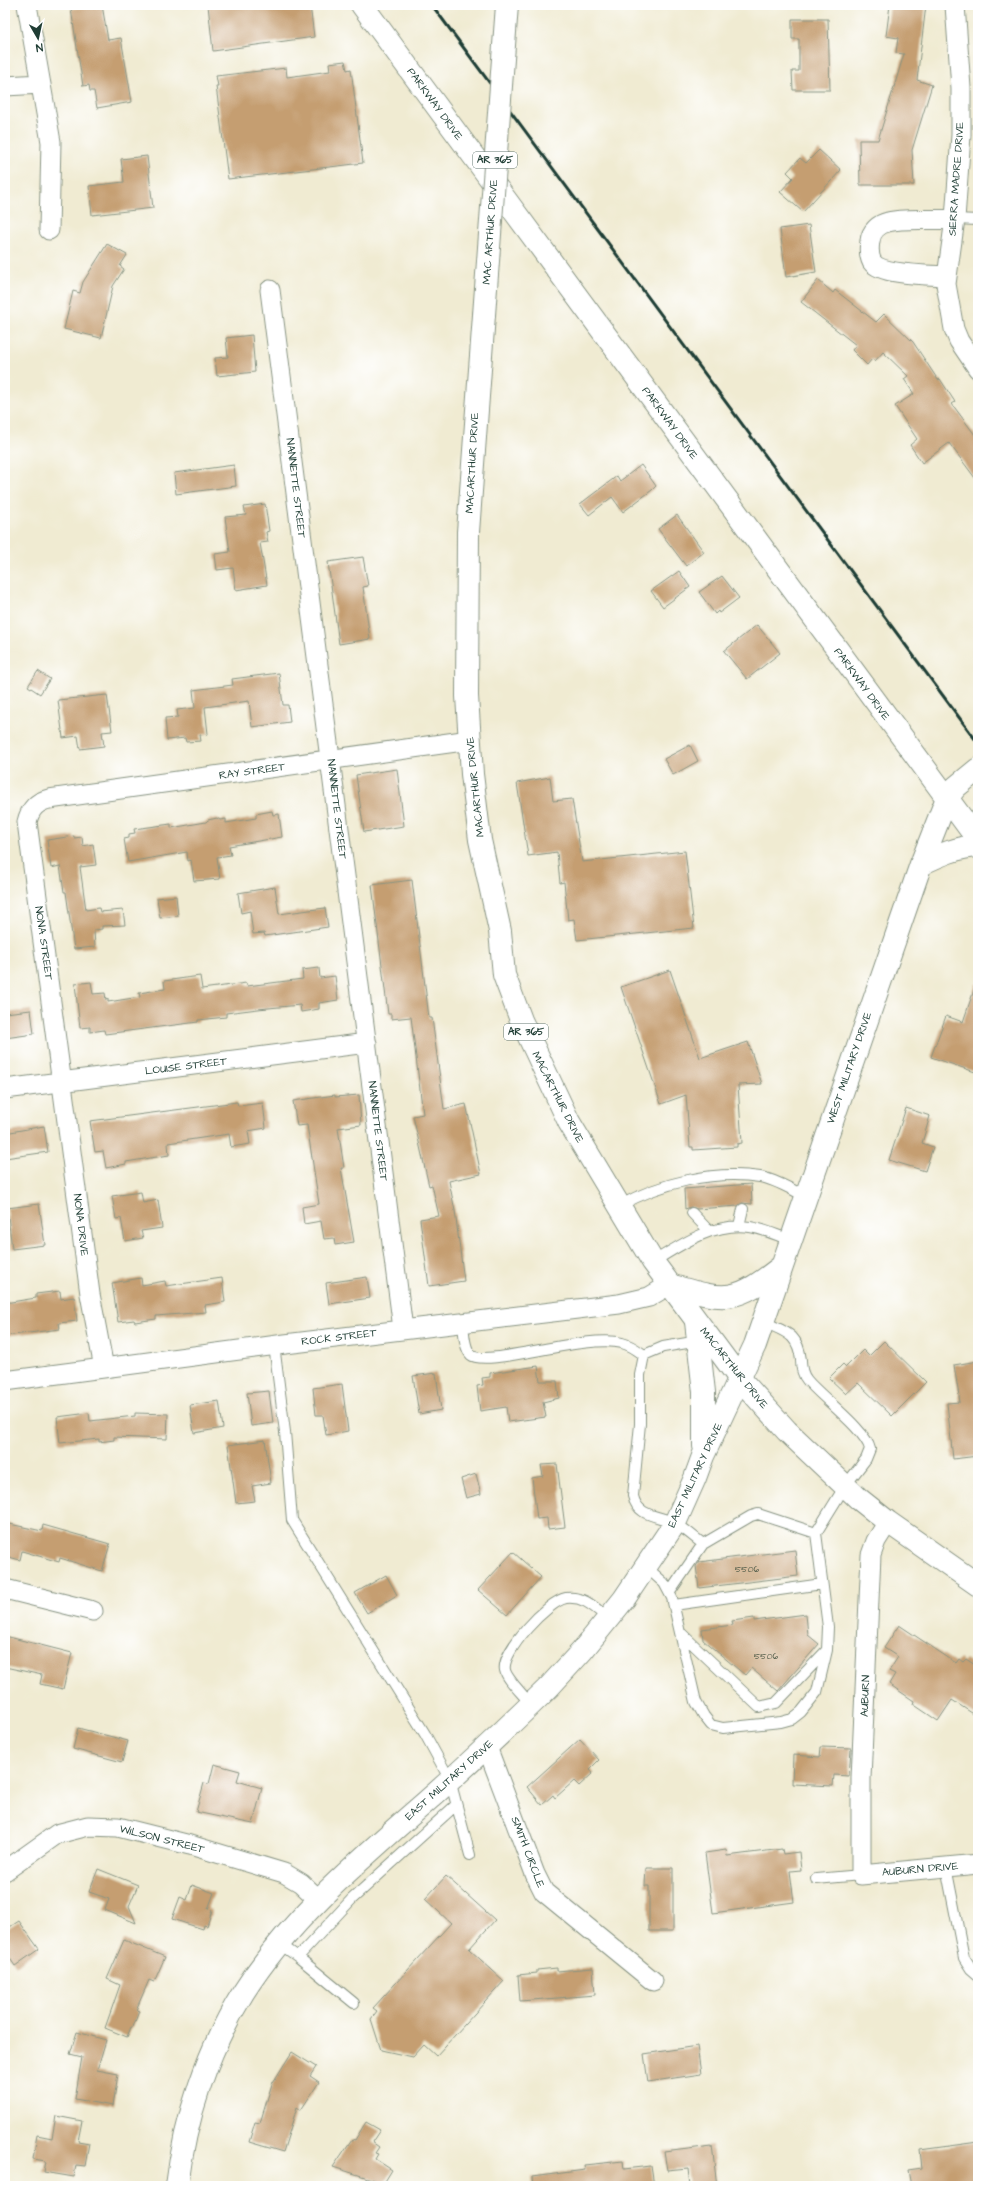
<svg xmlns="http://www.w3.org/2000/svg" width="983" height="2191" viewBox="0 0 983 2191" font-family="'Architects Daughter',sans-serif">
<style>
.building{fill:#c59e71}
.lines{fill:none;stroke-linecap:round;stroke-linejoin:round}
.lane-casing{stroke:#889483;stroke-width:12}
.street-casing{stroke:#889483;stroke-width:21}
.secondary-casing{stroke:#889483;stroke-width:24}
.primary-casing{stroke:#889483;stroke-width:24}
.lane{stroke:#fff;stroke-width:10}
.street{stroke:#fff;stroke-width:19}
.secondary{stroke:#fff;stroke-width:22}
.primary{stroke:#fff;stroke-width:22}
.rail{stroke:#1f3d34;stroke-width:3}
.primary-bridge-casing{stroke:#889483;stroke-width:24;stroke-linecap:butt}
.primary-bridge{stroke:#fff;stroke-width:22}
.labels{text-anchor:middle;dominant-baseline:central;stroke-width:4;stroke-linejoin:round;paint-order:stroke}
.number-label{font-size:9px;fill:#485543}
.shield{fill:#fff;stroke:#627771;stroke-width:1}
.shield-label{font-size:10px;font-weight:bold;fill:#1f3d34}
.street-label{font-size:11px;fill:#1f3d34;stroke:#fff}
</style>
<rect width="100%" height="100%" fill="#fff"/>
<filter id="ink" filterUnits="userSpaceOnUse"><feTurbulence type="fractalNoise" baseFrequency=".025" numOctaves="2"/><feDisplacementMap in="SourceGraphic" scale="8" xChannelSelector="R" yChannelSelector="G"/><feConvolveMatrix kernelMatrix="1 2 1 2 8 2 1 2 1" color-interpolation-filters="sRGB"/></filter>
<filter id="wash" filterUnits="userSpaceOnUse"><feTurbulence type="fractalNoise" baseFrequency=".012" numOctaves="4" result="noise"/><feDisplacementMap in="SourceGraphic" scale="16" xChannelSelector="R" yChannelSelector="G"/><feGaussianBlur stdDeviation="0.9" result="paint"/><feColorMatrix in="noise" values="0 0 0 0 0 0 0 0 0 0 0 0 0 0 0 0 0 1.4 0 .05"/><feComposite in="paint" operator="in"/></filter>
<g filter="url(#wash)">
<rect width="100%" height="100%" fill="#f0ebd2"/>
<g id="blocks">
<!-- building -->
<path class="building" d="M 93,5 L 102,5 L 108,40 L 121,38 L 132,102 L 97,108 L 94,91 L 90,91 L 89,85 L 83,86 L 71,9 Z
M 208,5 L 310,5 L 314,37 L 213,51 Z
M 890,5 L 926,5 L 917,80 L 932,85 L 912,150 L 914,185 L 860,185 L 859,140 L 878,140 L 904,54 L 896,53 L 898,38 L 886,36 Z
M 792,19 L 828,19 L 830,90 L 793,90 L 792,71 L 799,71 L 799,39 L 792,39 Z
M 345,61 L 347,70 L 351,69 L 363,163 L 228,179 L 216,86 L 218,86 L 216,76 L 286,68 L 287,77 L 330,71 L 329,63 Z
M 819,150 L 841,170 L 803,212 L 780,192 L 793,178 L 787,172 L 800,158 L 806,163 Z
M 147,156 L 153,208 L 92,215 L 89,186 L 124,182 L 121,159 Z
M 809,225 L 816,272 L 786,277 L 780,229 Z
M 107,244 L 127,255 L 120,266 L 124,269 L 113,286 L 101,338 L 64,329 L 73,291 L 80,293 L 83,282 Z
M 818,280 L 833,293 L 835,290 L 876,322 L 884,314 L 913,342 L 938,380 L 940,379 L 955,402 L 952,404 L 978,439 L 978,482 L 949,443 L 922,463 L 910,445 L 917,439 L 895,406 L 914,394 L 904,379 L 908,376 L 883,352 L 875,361 L 872,359 L 867,365 L 852,350 L 856,345 L 801,302 Z
M 252,335 L 255,372 L 217,376 L 215,358 L 228,357 L 226,338 Z
M 234,465 L 236,486 L 176,494 L 174,473 Z
M 641,465 L 656,486 L 652,490 L 623,512 L 612,497 L 589,515 L 580,504 L 617,476 L 620,481 Z
M 265,504 L 269,531 L 266,532 L 268,542 L 260,543 L 267,585 L 236,590 L 233,568 L 217,570 L 215,554 L 230,552 L 225,517 L 246,515 L 244,507 Z
M 677,515 L 704,552 L 686,566 L 658,529 Z
M 363,557 L 368,586 L 363,587 L 370,639 L 339,644 L 328,562 Z
M 679,571 L 690,587 L 663,607 L 651,591 Z
M 722,576 L 739,598 L 719,613 L 718,611 L 715,614 L 699,592 Z
M 757,625 L 780,653 L 747,679 L 724,651 Z
M 38,671 L 50,679 L 40,694 L 28,686 Z
M 279,673 L 283,705 L 288,705 L 290,722 L 252,727 L 249,701 L 205,707 L 208,734 L 200,735 L 201,741 L 186,742 L 185,738 L 167,740 L 165,718 L 178,717 L 177,710 L 195,708 L 193,690 L 233,685 L 232,679 Z
M 107,695 L 112,731 L 102,732 L 104,746 L 80,749 L 78,736 L 63,738 L 58,700 Z
M 690,745 L 698,761 L 673,775 L 664,759 Z
M 397,769 L 404,826 L 364,832 L 356,775 Z
M 550,777 L 553,801 L 572,799 L 582,862 L 685,851 L 694,928 L 577,940 L 574,919 L 568,920 L 564,882 L 560,883 L 557,852 L 528,856 L 517,783 Z
M 272,811 L 273,815 L 279,814 L 282,837 L 229,846 L 231,855 L 217,857 L 220,879 L 194,881 L 191,860 L 188,861 L 187,852 L 128,862 L 124,839 L 129,838 L 129,834 L 135,833 L 134,829 L 171,824 L 171,828 L 206,822 L 208,820 L 217,818 L 220,820 L 226,819 L 226,823 L 256,818 L 256,814 Z
M 74,836 L 74,838 L 82,837 L 83,846 L 93,844 L 96,865 L 80,867 L 86,910 L 99,908 L 100,912 L 123,910 L 125,925 L 102,926 L 102,929 L 94,930 L 95,947 L 74,949 L 66,892 L 64,892 L 60,866 L 51,868 L 47,840 Z
M 412,880 L 429,1018 L 432,1018 L 444,1109 L 466,1104 L 481,1174 L 449,1181 L 455,1211 L 464,1281 L 429,1286 L 420,1219 L 439,1216 L 432,1185 L 429,1186 L 413,1116 L 423,1114 L 411,1017 L 391,1019 L 391,1014 L 388,1014 L 372,885 Z
M 275,887 L 279,914 L 325,908 L 328,927 L 265,936 L 264,933 L 253,934 L 250,911 L 241,913 L 238,893 Z
M 176,896 L 178,916 L 160,918 L 157,898 Z
M 319,968 L 320,978 L 335,976 L 338,1000 L 319,1003 L 319,1009 L 301,1012 L 300,1005 L 258,1009 L 226,1013 L 226,1017 L 198,1020 L 198,1022 L 105,1034 L 104,1030 L 90,1032 L 90,1027 L 80,1028 L 75,984 L 91,982 L 93,994 L 105,993 L 106,1000 L 108,999 L 108,1002 L 140,997 L 139,993 L 165,989 L 164,981 L 200,976 L 202,989 L 246,983 L 247,986 L 303,979 L 302,970 Z
M 670,970 L 700,1058 L 748,1042 L 762,1084 L 738,1085 L 742,1143 L 737,1144 L 737,1147 L 693,1150 L 693,1147 L 690,1147 L 686,1095 L 661,1104 L 621,987 Z
M 976,984 L 978,985 L 978,1073 L 931,1057 L 946,1016 L 963,1022 Z
M 31,1010 L 34,1034 L 5,1038 L 5,1013 Z
M 335,1095 L 335,1097 L 359,1095 L 361,1125 L 338,1128 L 344,1168 L 341,1168 L 354,1242 L 335,1245 L 334,1238 L 324,1239 L 321,1221 L 304,1224 L 302,1207 L 319,1204 L 307,1125 L 297,1126 L 293,1101 Z
M 237,1102 L 238,1106 L 263,1103 L 266,1128 L 248,1131 L 250,1144 L 231,1147 L 229,1134 L 168,1143 L 169,1155 L 126,1162 L 126,1164 L 106,1168 L 103,1151 L 95,1152 L 90,1121 Z
M 906,1108 L 930,1116 L 922,1143 L 933,1147 L 925,1171 L 889,1160 Z
M 44,1126 L 48,1152 L 5,1158 L 5,1133 Z
M 751,1184 L 752,1204 L 742,1203 L 738,1206 L 697,1209 L 691,1207 L 685,1209 L 684,1189 Z
M 141,1192 L 143,1203 L 158,1200 L 162,1228 L 141,1231 L 143,1238 L 125,1241 L 121,1218 L 116,1219 L 112,1196 Z
M 39,1204 L 45,1245 L 12,1249 L 7,1208 Z
M 367,1277 L 370,1298 L 329,1304 L 326,1283 Z
M 141,1278 L 142,1285 L 165,1281 L 166,1286 L 222,1278 L 225,1302 L 205,1305 L 206,1312 L 156,1316 L 156,1319 L 135,1322 L 134,1320 L 118,1322 L 112,1283 Z
M 60,1291 L 61,1299 L 74,1297 L 77,1321 L 59,1323 L 60,1329 L 5,1336 L 5,1303 L 36,1298 L 36,1294 Z
M 884,1341 L 926,1382 L 892,1416 L 858,1383 L 846,1394 L 829,1378 L 843,1364 L 846,1367 L 863,1350 L 869,1356 Z
M 978,1361 L 978,1456 L 953,1459 L 947,1403 L 960,1402 L 954,1365 Z
M 538,1366 L 540,1381 L 557,1381 L 559,1398 L 543,1402 L 546,1417 L 508,1422 L 506,1407 L 480,1411 L 477,1386 L 483,1385 L 482,1378 L 490,1377 L 490,1373 Z
M 436,1373 L 441,1410 L 419,1414 L 413,1376 Z
M 342,1384 L 348,1431 L 326,1435 L 323,1415 L 316,1415 L 313,1388 Z
M 269,1391 L 273,1423 L 251,1426 L 247,1393 Z
M 219,1401 L 223,1428 L 194,1433 L 190,1405 Z
M 89,1413 L 90,1421 L 135,1416 L 135,1413 L 168,1414 L 167,1439 L 114,1437 L 114,1440 L 99,1442 L 99,1439 L 60,1443 L 57,1417 Z
M 265,1440 L 271,1483 L 252,1486 L 255,1501 L 236,1503 L 228,1445 Z
M 557,1464 L 565,1527 L 548,1529 L 547,1518 L 537,1519 L 532,1478 L 543,1476 L 541,1465 Z
M 476,1474 L 481,1494 L 466,1498 L 461,1479 Z
M 5,1523 L 42,1531 L 43,1525 L 110,1544 L 102,1571 L 60,1558 L 59,1562 L 22,1551 L 20,1560 L 5,1556 Z
M 795,1550 L 798,1576 L 699,1588 L 696,1566 L 699,1562 Z
M 513,1552 L 541,1577 L 507,1615 L 478,1590 Z
M 386,1575 L 397,1595 L 367,1613 L 355,1593 Z
M 806,1614 L 808,1635 L 819,1644 L 778,1691 L 751,1668 L 745,1675 L 703,1640 L 702,1629 L 733,1625 L 732,1621 L 754,1618 L 754,1621 Z
M 899,1625 L 956,1663 L 959,1659 L 963,1662 L 966,1659 L 978,1667 L 978,1717 L 952,1700 L 938,1721 L 913,1704 L 914,1701 L 889,1684 L 895,1674 L 889,1671 L 898,1657 L 884,1648 Z
M 5,1636 L 72,1653 L 63,1689 L 40,1684 L 42,1675 L 5,1667 Z
M 78,1728 L 128,1741 L 122,1762 L 73,1749 Z
M 580,1739 L 599,1760 L 590,1769 L 593,1773 L 579,1786 L 574,1781 L 555,1798 L 553,1795 L 542,1805 L 527,1787 Z
M 821,1747 L 851,1748 L 849,1776 L 834,1775 L 833,1786 L 792,1784 L 793,1755 L 820,1757 Z
M 214,1764 L 240,1771 L 237,1781 L 262,1788 L 253,1824 L 196,1812 L 204,1783 L 209,1784 Z
M 782,1849 L 783,1854 L 799,1852 L 801,1870 L 790,1871 L 794,1902 L 713,1913 L 705,1853 L 726,1850 L 727,1856 Z
M 646,1868 L 673,1868 L 673,1931 L 649,1931 L 649,1886 L 645,1886 Z
M 98,1869 L 138,1885 L 129,1906 L 136,1923 L 105,1910 L 109,1899 L 89,1892 Z
M 446,1876 L 495,1920 L 469,1949 L 504,1981 L 436,2056 L 424,2045 L 413,2057 L 381,2050 L 371,2019 L 377,2011 L 373,2008 L 451,1923 L 425,1899 Z
M 192,1885 L 214,1893 L 208,1909 L 212,1910 L 207,1926 L 204,1925 L 203,1929 L 172,1919 L 180,1897 L 187,1900 Z
M 19,1921 L 39,1949 L 15,1966 L 5,1951 L 5,1930 Z
M 124,1940 L 165,1957 L 154,1982 L 149,1980 L 136,2010 L 139,2011 L 133,2027 L 131,2027 L 127,2037 L 105,2028 L 120,1985 L 107,1979 Z
M 557,1968 L 557,1971 L 593,1968 L 595,1995 L 520,2001 L 518,1975 L 537,1973 L 537,1970 Z
M 77,2032 L 106,2040 L 97,2070 L 118,2074 L 113,2106 L 75,2099 L 82,2057 L 70,2054 Z
M 697,2046 L 701,2074 L 648,2082 L 644,2054 Z
M 292,2052 L 316,2067 L 310,2076 L 319,2082 L 301,2110 L 297,2107 L 283,2152 L 249,2142 L 255,2122 L 260,2123 L 272,2084 Z
M 56,2116 L 82,2121 L 78,2141 L 89,2143 L 85,2166 L 76,2165 L 74,2177 L 44,2172 L 46,2161 L 33,2159 L 37,2135 L 52,2138 Z
M 366,2122 L 380,2130 L 372,2142 L 379,2147 L 375,2153 L 378,2154 L 375,2159 L 392,2170 L 384,2183 L 333,2167 L 352,2139 L 355,2140 Z
M 978,2142 L 978,2186 L 911,2186 L 908,2170 L 922,2168 L 920,2150 Z
M 712,2146 L 717,2186 L 690,2186 L 688,2168 L 667,2170 L 664,2152 Z
M 623,2161 L 624,2169 L 651,2166 L 654,2186 L 533,2186 L 532,2177 L 585,2170 L 584,2165 Z"/>
</g>
</g>
<g filter="url(#ink)">
<use href="#blocks" fill-opacity="0" stroke="#889483" stroke-width="1"/>
<g class="lines">
<!-- lane casing -->
<g class="lane-casing">
<path id="lane" d="M 955,219 L 978,220
M 619,1206 C 660,1183 713,1170 760,1177 C 775,1179 792,1190 805,1196
M 692,1213 L 709,1231
M 739,1226 L 743,1209
M 653,1262 C 682,1244 714,1222 750,1227 C 764,1229 778,1236 791,1240
M 463,1323 C 464,1332 464,1348 471,1355 C 486,1368 588,1333 622,1343 C 631,1345 637,1350 644,1355
M 699,1341 L 663,1347 L 644,1355 L 640,1375 L 640,1424 L 633,1496 C 638,1518 659,1515 675,1523 C 685,1529 694,1537 703,1544 L 751,1516 L 758,1514 L 816,1533
M 274,1345 L 285,1432 L 292,1520 L 425,1734 L 450,1780 L 470,1855
M 645,1566 L 664,1583 L 672,1598 L 696,1702 L 704,1716 L 711,1725 L 723,1728 L 781,1722 L 792,1719 L 801,1712 L 817,1692 L 827,1650 L 828,1627 L 816,1533 L 845,1486 L 866,1459 L 870,1449 C 866,1430 821,1397 807,1380 C 802,1374 801,1367 801,1360 C 798,1333 785,1332 764,1322
M 670,1592 L 703,1544
M 674,1605 L 822,1584
M 680,1632 L 759,1707 L 776,1703 L 827,1650
M 531,1705 C 525,1696 507,1680 505,1670 C 501,1652 548,1601 566,1598 C 585,1596 595,1608 609,1619
M 946,1867 L 964,1958 L 971,1969 L 978,1975
M 816,1879 L 861,1875
M 280,1944 L 298,1957 L 352,1899 L 456,1805
M 298,1957 L 354,2003"/>
</g>
<!-- street casing -->
<g class="street-casing">
<path id="street" d="M 27,5 L 51,142 L 49,230
M 955,5 L 961,88 L 961,135 L 955,219 L 946,284 L 954,329 L 959,341 L 978,369
M 5,86 L 41,84
M 946,276 C 930,275 881,275 872,262 C 869,256 869,247 870,241 C 871,231 879,224 888,222 C 905,217 935,221 955,219
M 270,290 L 403,1329
M 5,1089 L 367,1043
M 104,1368 L 90,1294 L 27,822 C 30,809 36,802 49,799 L 470,740
M 5,1381 L 285,1344 L 619,1304 L 649,1297 L 669,1285
M 888,1522 L 876,1541 L 871,1555 L 861,1778 L 861,1875 L 978,1864
M 5,1589 L 93,1611
M 487,1747 L 535,1874 L 544,1892 L 653,1981
M 5,1871 L 57,1834 L 88,1826 L 118,1827 L 190,1845 L 284,1873 L 301,1883 L 319,1900"/>
</g>
<!-- secondary casing -->
<g class="secondary-casing">
<path id="secondary" d="M 362,5 L 978,840
M 921,864 C 940,855 957,847 978,846
M 669,1285 C 727,1301 734,1304 782,1266
M 696,1322 L 704,1392 L 704,1446
M 177,2186 C 185,2119 207,2051 243,1993 C 290,1918 361,1859 427,1801 C 469,1764 509,1726 549,1687 L 582,1651 L 624,1599 L 675,1523 L 695,1478 L 703,1456 L 755,1345 L 921,864 L 947,798 L 956,787 L 978,769"/>
</g>
<!-- primary casing -->
<g class="primary-casing">
<path id="primary" d="M 484,315 L 468,532 L 467,696 L 472,774 L 480,840 L 500,931 L 504,975 L 521,1020 L 569,1122 L 653,1262 L 740,1379 L 787,1431 L 859,1499 L 888,1522 L 978,1585"/>
</g>
<!-- lane -->
<use href="#lane" class="lane"/>
<!-- street -->
<use href="#street" class="street"/>
<!-- secondary -->
<use href="#secondary" class="secondary"/>
<!-- primary -->
<use href="#primary" class="primary"/>
<!-- rail -->
<path class="rail" d="M 432,5 L 978,743"/>
<!-- primary-bridge casing -->
<g class="primary-bridge-casing">
<path id="primary-bridge" d="M 484,315 L 507,5"/>
</g>
<!-- primary-bridge -->
<use href="#primary-bridge" class="primary-bridge"/>
</g>
</g>
<g class="labels">
<!-- number labels -->
<g class="number-label">
<text x="747" y="1569">5506</text>
<text x="766" y="1656">5506</text>
</g>
<!-- shield labels -->
<g class="shield">
<rect x="473" y="152" width="44" height="16" rx="3"/>
<rect x="504" y="1024" width="44" height="16" rx="3"/>
</g>
<g class="shield-label">
<text x="495" y="160">AR 365</text>
<text x="526" y="1032">AR 365</text>
</g>
<!-- street labels -->
<g class="street-label">
<text transform="translate(435 104) rotate(54)">PARKWAY DRIVE</text>
<text transform="translate(956 179) rotate(-86)">SIERRA MADRE DRIVE</text>
<text transform="translate(490 232) rotate(-86)">MAC ARTHUR DRIVE</text>
<text transform="translate(670 423) rotate(54)">PARKWAY DRIVE</text>
<text transform="translate(472 463) rotate(-87)">MACARTHUR DRIVE</text>
<text transform="translate(296 488) rotate(83)">NANNETTE STREET</text>
<text transform="translate(862 684) rotate(54)">PARKWAY DRIVE</text>
<text transform="translate(252 771) rotate(-8)">RAY STREET</text>
<text transform="translate(475 787) rotate(-96)">MACARTHUR DRIVE</text>
<text transform="translate(337 809) rotate(83)">NANNETTE STREET</text>
<text transform="translate(44 943) rotate(82)">NONA STREET</text>
<text transform="translate(186 1066) rotate(-7)">LOUISE STREET</text>
<text transform="translate(849 1068) rotate(-71)">WEST MILITARY DRIVE</text>
<text transform="translate(558 1097) rotate(63)">MACARTHUR DRIVE</text>
<text transform="translate(378 1131) rotate(83)">NANNETTE STREET</text>
<text transform="translate(81 1225) rotate(83)">NONA DRIVE</text>
<text transform="translate(339 1337) rotate(-7)">ROCK STREET</text>
<text transform="translate(734 1368) rotate(51)">MACARTHUR DRIVE</text>
<text transform="translate(695 1475) rotate(-65)">EAST MILITARY DRIVE</text>
<text transform="translate(865 1696) rotate(-88)">AUBURN</text>
<text transform="translate(449 1780) rotate(-42)">EAST MILITARY DRIVE</text>
<text transform="translate(162 1839) rotate(14)">WILSON STREET</text>
<text transform="translate(528 1852) rotate(69)">SMITH CIRCLE</text>
<text transform="translate(920 1869) rotate(-5)">AUBURN DRIVE</text>
</g>
</g>
<!-- margin -->
<rect width="983" height="2191" fill="none" stroke="#fff" stroke-width="20"/>
<!-- north arrow -->
<g transform="translate(38 38) rotate(171)" stroke="#ffffff" stroke-width="3" paint-order="stroke">
<path d="M0-3L7 15L0 10L-7 15Z" fill="#1f3d34"/>
<text y="-6" font-size="11" font-weight="bold" text-anchor="middle" fill="#1f3d34">N</text>
</g>
</svg>
